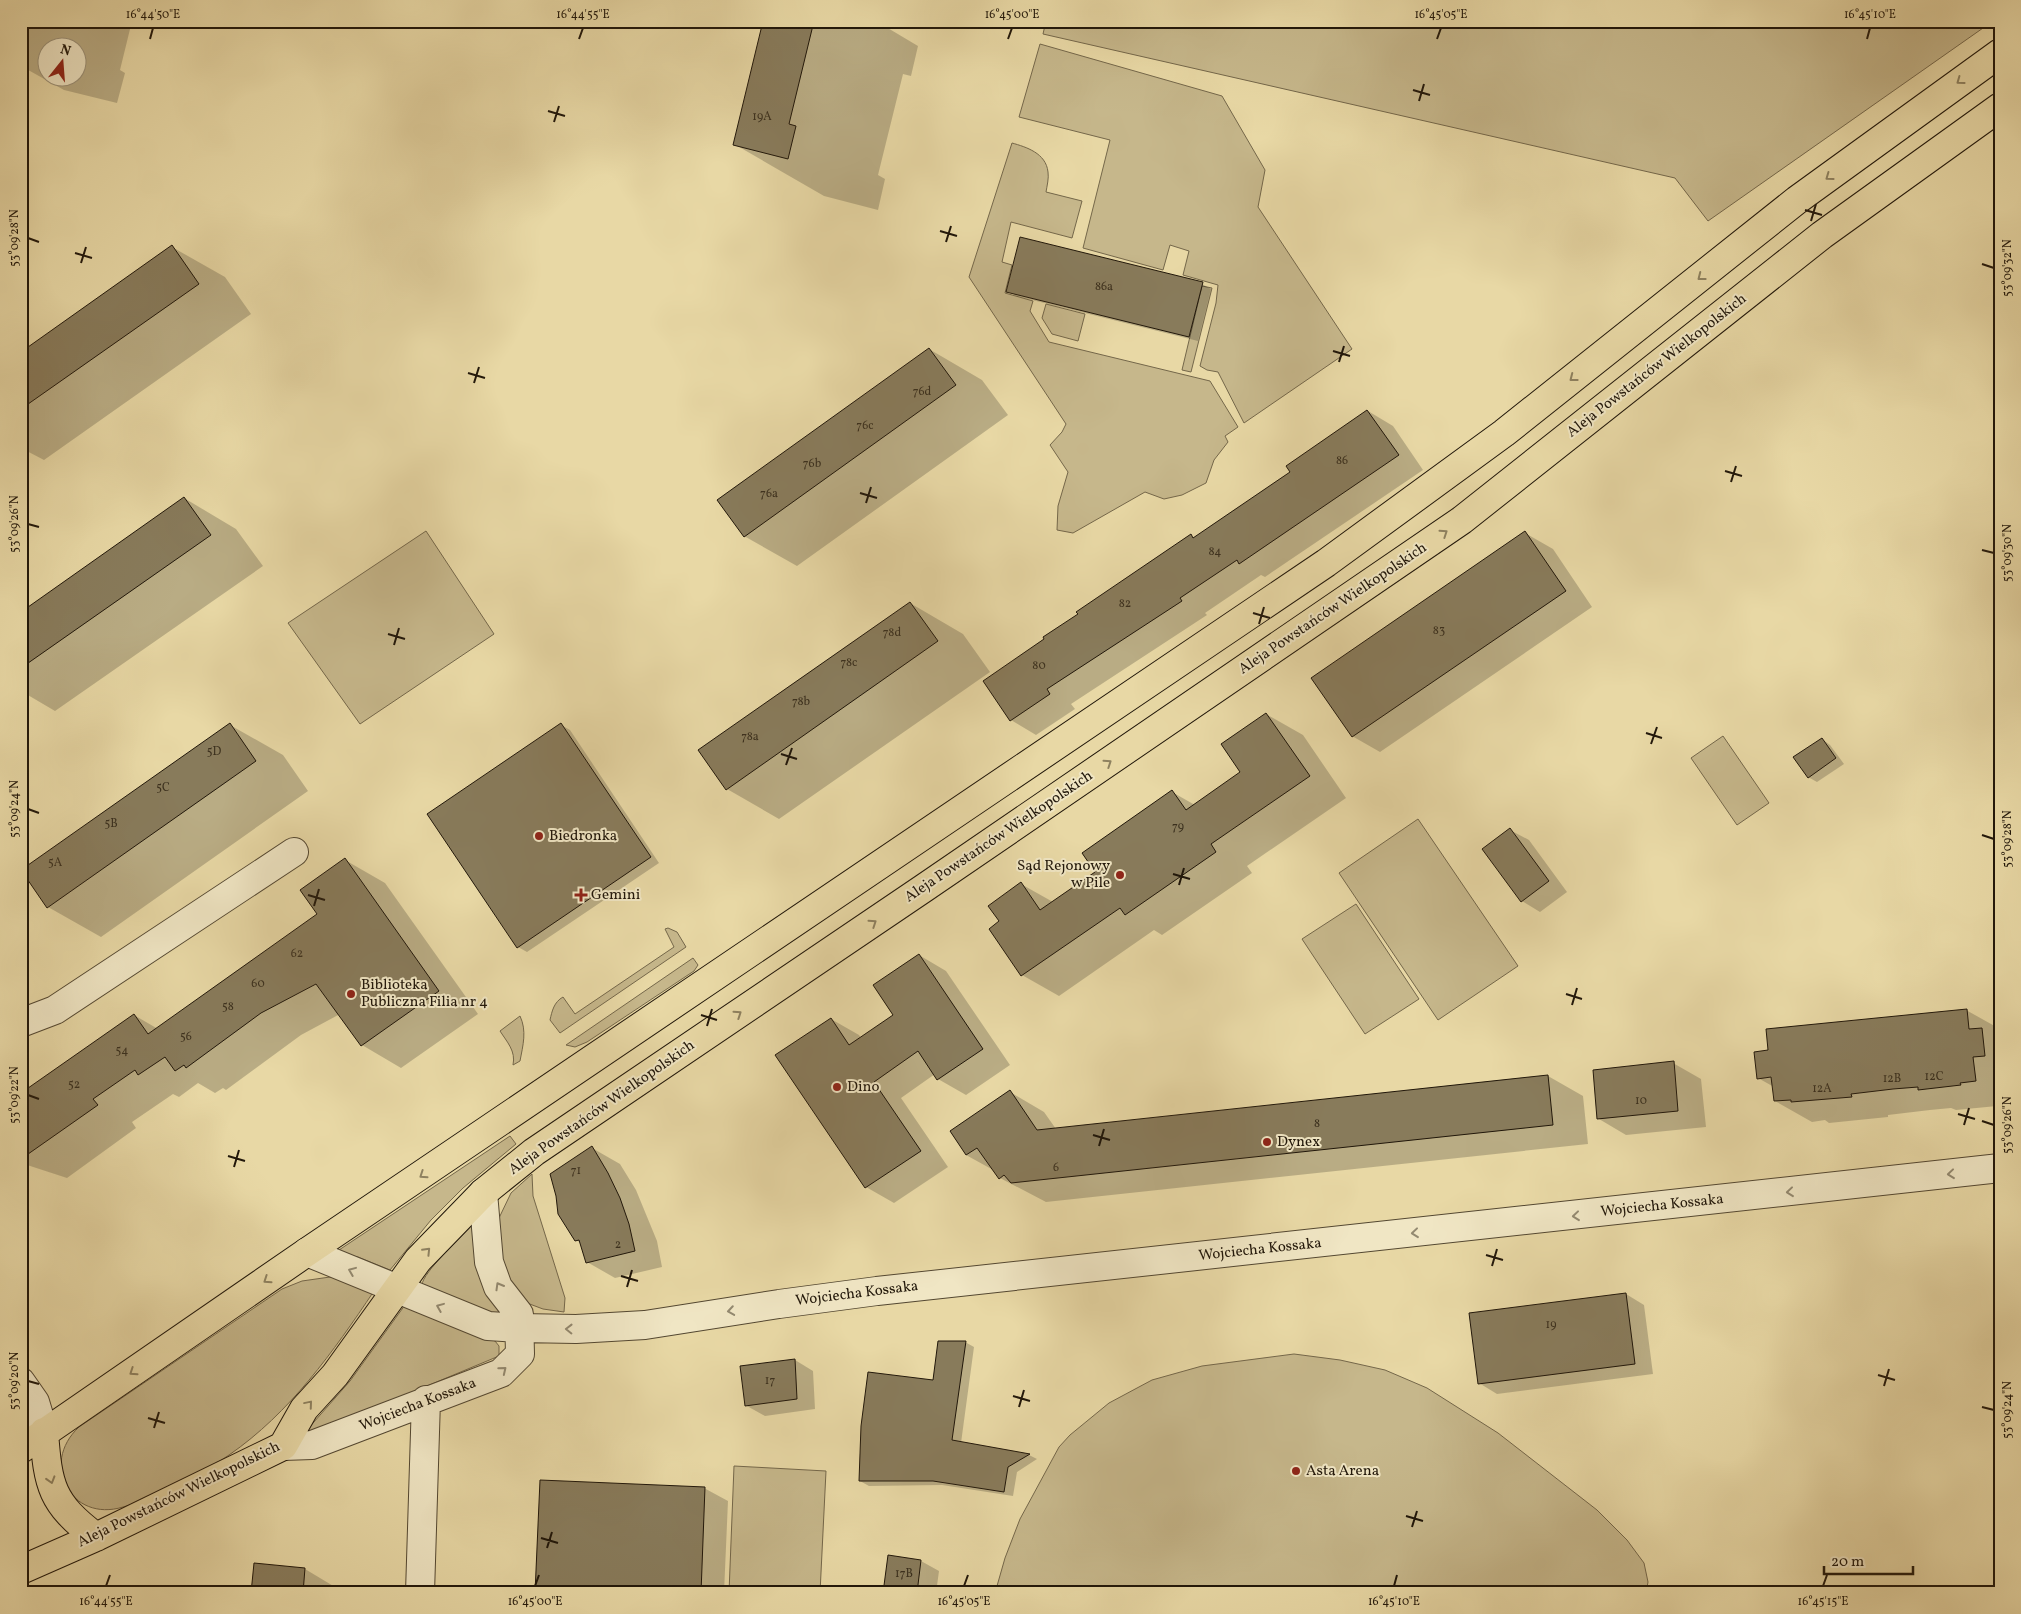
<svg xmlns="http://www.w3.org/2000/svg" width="2021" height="1614" viewBox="0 0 2021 1614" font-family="Vollkorn,serif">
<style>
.green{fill:#c6b78b;stroke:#74674a}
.shadow{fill:#0003;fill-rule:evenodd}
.building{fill:#887b5b;stroke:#21170a}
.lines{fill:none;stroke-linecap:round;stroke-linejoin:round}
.minor-casing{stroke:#534731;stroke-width:30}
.major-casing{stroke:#21170a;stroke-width:30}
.minor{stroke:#f0e6c4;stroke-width:28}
.major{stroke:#e8d8a5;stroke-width:28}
.oneway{stroke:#8e815f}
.oneway2{stroke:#938970}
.ticks{fill:none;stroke:#21170a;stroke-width:2}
.poi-dot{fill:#8f2418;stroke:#f0e6c4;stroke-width:2}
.labels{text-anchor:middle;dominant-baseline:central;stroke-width:4;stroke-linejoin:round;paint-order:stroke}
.number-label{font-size:12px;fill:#3b301e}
.street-label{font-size:15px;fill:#21170a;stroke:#f0e6c4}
.poi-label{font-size:15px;fill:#21170a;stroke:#f0e6c4;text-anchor:start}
.neatline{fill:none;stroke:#21170a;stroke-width:2}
.ticks-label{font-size:12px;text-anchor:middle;fill:#21170a}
</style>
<rect width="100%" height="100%" fill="#e8d8a5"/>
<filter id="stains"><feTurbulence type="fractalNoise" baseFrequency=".004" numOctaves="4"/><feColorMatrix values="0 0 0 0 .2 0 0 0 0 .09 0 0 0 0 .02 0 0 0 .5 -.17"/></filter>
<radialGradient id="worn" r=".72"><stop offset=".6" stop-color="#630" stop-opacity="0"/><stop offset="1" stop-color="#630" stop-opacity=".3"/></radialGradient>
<!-- green -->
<path class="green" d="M 1046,21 L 1993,21 L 1708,221 L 1675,178 L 1043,34 Z
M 1040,44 L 1222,96 L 1265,170 L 1258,207 L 1352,349 L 1244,423 L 1218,372 L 1207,370 L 1200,366 L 1216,303 L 1218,285 L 1183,275 L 1189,251 L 1170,245 L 1163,270 L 1083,248 L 1110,140 L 1019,117 Z
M 1012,143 C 1026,147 1046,153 1048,172 C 1049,178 1047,186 1046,192 L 1082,201 L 1072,238 L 1011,222 L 1002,262 L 1012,265 L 1005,293 L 1033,301 L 1030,311 L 1049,342 L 1210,381 L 1238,427 L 1225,436 L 1228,442 L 1214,460 L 1206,483 L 1182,495 L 1164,499 L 1145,492 L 1073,533 L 1057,530 L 1058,506 L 1068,472 L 1050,445 L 1062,432 L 1066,424 L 969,277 Z
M 1202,286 L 1212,288 L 1191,372 L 1182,370 Z
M 1046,304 L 1085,314 L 1078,341 L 1052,334 L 1042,318 Z
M 426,531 L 494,634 L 360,724 L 288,623 Z
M 1723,736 L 1769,803 L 1737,825 L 1691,758 Z
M 1418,819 L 1518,966 L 1438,1020 L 1339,873 Z
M 1356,904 L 1419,999 L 1365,1034 L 1302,939 Z
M 668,928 L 677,932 L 686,947 L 560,1033 L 550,1020 C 552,1011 554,1002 563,997 L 575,1014 L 674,947 L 665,929 Z
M 693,958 L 698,965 L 694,971 L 587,1042 L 575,1047 L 566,1045 Z
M 520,1016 C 527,1031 523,1045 520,1061 L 513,1065 C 516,1051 507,1042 500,1031 Z
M 510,1136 L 516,1144 L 463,1188 L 431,1220 L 390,1270 L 358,1257 L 340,1254 L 339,1250 Z
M 532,1174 L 533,1196 L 565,1298 L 564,1312 L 543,1309 L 527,1303 L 504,1278 L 499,1218 L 511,1193 Z
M 474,1223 C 470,1264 486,1281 504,1315 L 503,1318 L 422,1285 C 422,1273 464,1234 474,1223 Z
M 330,1277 L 344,1279 L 374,1291 C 333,1352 290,1413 229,1455 C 213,1466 196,1474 179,1482 C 161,1491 143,1502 123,1507 C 71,1523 39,1464 79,1427 L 282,1289 L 302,1281 Z
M 405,1305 L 495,1341 L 499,1346 L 499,1356 L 312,1434 L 306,1431 L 350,1381 Z
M 1294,1354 L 1340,1360 L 1385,1370 L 1427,1388 L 1498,1433 L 1597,1510 L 1627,1540 L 1644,1563 L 1648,1582 L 1646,1593 L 995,1593 L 1005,1558 L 1020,1519 L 1059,1447 L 1070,1435 L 1109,1403 L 1152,1380 L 1202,1366 Z
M 734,1466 L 826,1471 L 820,1593 L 729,1593 Z"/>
<!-- shadow -->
<path class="shadow" d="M 21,21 L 132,21 L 120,70 L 125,73 L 117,103 L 64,90 L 21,66 ZM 48,48 L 78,48 L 78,78 L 48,78 Z
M 765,21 L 876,21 L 918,46 L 911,76 L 903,74 L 878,175 L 885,179 L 878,210 L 824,196 L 734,144 Z
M 172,247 L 225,277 L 251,314 L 44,460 L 21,448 L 21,354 Z
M 1202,284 L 1211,289 L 1198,341 L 1016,296 L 1008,291 Z
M 929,349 L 982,380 L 1008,415 L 797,566 L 744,536 Z
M 1368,411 L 1393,426 L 1423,470 L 1265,577 L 1261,575 L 1205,613 L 1207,615 L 1071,704 L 1075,709 L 1036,735 L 1011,720 L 985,681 L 1191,536 L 1195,538 L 1292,472 Z
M 184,498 L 236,529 L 263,566 L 55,711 L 21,691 L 21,613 Z
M 1525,533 L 1553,549 L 1592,607 L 1380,752 L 1352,736 Z
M 910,603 L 963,634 L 990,672 L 779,819 L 727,789 Z
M 1266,714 L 1303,735 L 1346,798 L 1247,866 L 1252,873 L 1162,935 L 1154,930 L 1059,996 L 1022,975 L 1001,922 L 1021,884 L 1053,902 L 1097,872 L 1172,792 L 1195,805 L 1242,772 Z
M 230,725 L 283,755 L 308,791 L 101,937 L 48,907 Z
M 561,725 L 570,730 L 659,863 L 527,952 L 518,947 Z
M 1822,739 L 1830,745 L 1844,764 L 1817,782 L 1808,777 Z
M 1510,830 L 1529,840 L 1567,892 L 1540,912 L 1522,901 Z
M 345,860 L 385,883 L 478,1014 L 401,1068 L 362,1045 L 340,1014 L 301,1035 L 226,1090 L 223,1088 L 215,1093 L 198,1083 L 179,1097 L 173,1094 L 132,1122 L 136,1128 L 67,1178 L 21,1163 L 21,1095 L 134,1015 L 158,1029 L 319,914 Z
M 919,955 L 946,971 L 1010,1065 L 966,1095 L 938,1079 L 935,1074 L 901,1098 L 948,1167 L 894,1203 L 866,1187 L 831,1019 L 859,1035 L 861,1038 L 895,1015 Z
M 1966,1010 L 2000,1029 L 2000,1103 L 1996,1103 L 1997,1106 L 1956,1110 L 1951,1108 L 1930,1110 L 1888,1115 L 1888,1117 L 1829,1123 L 1825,1120 L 1812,1122 L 1775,1101 L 1774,1087 L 1758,1078 Z
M 1673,1063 L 1701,1079 L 1706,1127 L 1626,1135 L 1599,1119 Z
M 1548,1076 L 1583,1096 L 1588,1144 L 1046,1202 L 1000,1178 L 995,1171 L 966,1155 L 1010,1092 L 1044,1112 L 1056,1129 Z
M 592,1148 L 620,1164 L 636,1190 L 657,1241 L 662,1267 L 615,1278 L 587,1262 L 581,1243 L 576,1240 L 557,1196 Z
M 2000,1257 L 2000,1301 L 1997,1300 L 1993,1258 Z
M 1626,1294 L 1644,1305 L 1653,1374 L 1497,1394 L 1479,1383 Z
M 965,1342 L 974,1347 L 961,1443 L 1029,1455 L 1037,1459 L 1017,1472 L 1013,1496 L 942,1485 L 869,1486 L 860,1481 Z
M 795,1360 L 813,1371 L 815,1409 L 765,1416 L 747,1406 Z
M 704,1488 L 728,1501 L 724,1593 L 536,1593 Z
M 890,1556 L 921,1561 L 939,1571 L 936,1593 L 885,1593 Z
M 305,1569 L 345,1593 L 252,1593 Z"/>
<!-- building -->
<path class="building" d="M 763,21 L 814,21 L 789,124 L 796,126 L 788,159 L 733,145 Z
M 1020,237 L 1203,282 L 1189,337 L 1006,292 Z
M 172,245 L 199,284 L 21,409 L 21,352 Z
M 929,348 L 956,385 L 744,537 L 717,500 Z
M 1367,410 L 1399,455 L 1239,564 L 1237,560 L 1180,598 L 1182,601 L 1047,689 L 1050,694 L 1010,721 L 983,681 L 1044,639 L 1043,637 L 1078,614 L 1076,612 L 1191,534 L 1193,538 L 1290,472 L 1286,466 Z
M 184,497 L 211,535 L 21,668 L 21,612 Z
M 1525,531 L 1566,591 L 1352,737 L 1311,678 Z
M 910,602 L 938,641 L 726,790 L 698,750 Z
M 1266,713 L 1310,776 L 1211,844 L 1216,852 L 1125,915 L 1120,908 L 1021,976 L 989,929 L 999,921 L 988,906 L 1021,882 L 1040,910 L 1095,872 L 1082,853 L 1172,790 L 1186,810 L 1240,772 L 1221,744 Z
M 230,723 L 256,761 L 47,908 L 21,870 Z
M 561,723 L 651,857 L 517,948 L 427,814 Z
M 1822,738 L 1836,758 L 1808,778 L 1793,757 Z
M 1510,828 L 1549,881 L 1521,902 L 1482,849 Z
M 345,858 L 439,991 L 361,1046 L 316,984 L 261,1013 L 186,1068 L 184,1065 L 175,1071 L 165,1057 L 138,1075 L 135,1070 L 93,1099 L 98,1105 L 21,1159 L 21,1093 L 134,1014 L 148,1034 L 317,914 L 300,890 Z
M 919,954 L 983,1049 L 937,1080 L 918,1051 L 874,1082 L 921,1151 L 865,1188 L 775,1055 L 831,1018 L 849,1045 L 893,1015 L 873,985 Z
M 1967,1009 L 1969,1029 L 1982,1028 L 1985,1056 L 1973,1057 L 1976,1081 L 1960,1083 L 1961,1085 L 1918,1090 L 1918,1087 L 1893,1089 L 1851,1094 L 1852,1097 L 1791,1102 L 1791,1100 L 1774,1101 L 1771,1077 L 1757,1079 L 1754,1052 L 1768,1050 L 1766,1029 Z
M 1674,1061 L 1678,1111 L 1597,1119 L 1593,1070 Z
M 1548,1075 L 1553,1125 L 1011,1183 L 1004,1175 L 999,1179 L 977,1148 L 966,1155 L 950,1131 L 1010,1090 L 1037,1130 Z
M 592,1146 L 608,1173 L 620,1198 L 629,1224 L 635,1251 L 586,1263 L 579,1240 L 575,1241 L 558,1214 L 556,1196 L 550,1174 Z
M 1626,1293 L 1635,1364 L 1478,1384 L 1469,1313 Z
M 938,1341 L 966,1341 L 952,1440 L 1030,1454 L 1008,1467 L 1004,1492 L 933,1481 L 859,1481 L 861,1426 L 868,1372 L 933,1380 Z
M 795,1359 L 797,1399 L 745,1406 L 740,1366 Z
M 540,1480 L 705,1487 L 701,1593 L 535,1593 Z
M 888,1555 L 921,1560 L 917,1593 L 883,1593 Z
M 254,1563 L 305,1568 L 303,1593 L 251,1593 Z"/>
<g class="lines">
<!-- minor casing -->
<g class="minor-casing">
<path id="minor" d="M 21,1023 L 55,1010 L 294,852
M 307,1252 L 488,1326 L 520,1328 L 576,1329 L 645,1325 L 779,1304 L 877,1291 L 2000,1168
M 21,1382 L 35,1402 L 44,1432
M 283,1446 L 312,1445 L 501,1373 L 520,1354 L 519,1314 L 498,1287 L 489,1262 L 483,1193
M 420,1593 L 426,1400"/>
</g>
<!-- major casing -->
<g class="major-casing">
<path id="major" d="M 44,1432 C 48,1486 51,1503 96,1537
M 21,1449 L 307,1252 L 1326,563 L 1504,433 L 1797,200 L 2000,53
M 21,1570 L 96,1537 L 283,1446 L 304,1409 L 335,1375 L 418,1260 L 483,1193 L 534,1152 L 924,888 L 1462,520 L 1822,235 L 2000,107"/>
</g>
<!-- minor -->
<use href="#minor" class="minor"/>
<!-- major -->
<use href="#major" class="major"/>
</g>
<!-- one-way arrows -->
<defs><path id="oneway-chevron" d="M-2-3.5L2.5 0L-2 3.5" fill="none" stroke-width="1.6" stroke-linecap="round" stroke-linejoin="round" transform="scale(1.25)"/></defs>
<g class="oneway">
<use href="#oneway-chevron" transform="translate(1960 81) rotate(144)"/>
<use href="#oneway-chevron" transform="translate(1829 177) rotate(144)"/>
<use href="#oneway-chevron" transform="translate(1701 277) rotate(142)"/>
<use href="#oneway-chevron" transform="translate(1573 378) rotate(142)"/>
<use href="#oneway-chevron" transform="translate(1444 533) rotate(-34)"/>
<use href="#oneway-chevron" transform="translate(1108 763) rotate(-34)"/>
<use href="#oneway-chevron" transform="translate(873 923) rotate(-34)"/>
<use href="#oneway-chevron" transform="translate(738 1014) rotate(-34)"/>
<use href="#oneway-chevron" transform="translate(423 1175) rotate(146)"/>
<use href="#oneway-chevron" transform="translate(427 1251) rotate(-46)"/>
<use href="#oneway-chevron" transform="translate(267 1280) rotate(146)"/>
<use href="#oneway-chevron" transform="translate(133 1372) rotate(146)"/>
<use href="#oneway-chevron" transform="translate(309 1404) rotate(-50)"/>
<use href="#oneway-chevron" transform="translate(51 1480) rotate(73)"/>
</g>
<g class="oneway2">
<use href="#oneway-chevron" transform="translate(1951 1174) rotate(174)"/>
<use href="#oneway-chevron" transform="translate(1790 1192) rotate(174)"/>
<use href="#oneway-chevron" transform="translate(1576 1216) rotate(174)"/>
<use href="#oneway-chevron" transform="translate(1415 1233) rotate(174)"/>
<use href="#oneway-chevron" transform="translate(352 1271) rotate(-158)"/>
<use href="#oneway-chevron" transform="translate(499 1286) rotate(-120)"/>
<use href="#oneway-chevron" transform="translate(440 1307) rotate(-158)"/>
<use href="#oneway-chevron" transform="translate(731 1311) rotate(171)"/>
<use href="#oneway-chevron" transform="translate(569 1329) rotate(-179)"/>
<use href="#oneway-chevron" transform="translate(503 1370) rotate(-39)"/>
</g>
<!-- ticks -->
<path class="ticks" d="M 150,39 L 153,28M 579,39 L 583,28M 1008,39 L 1012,28M 1437,39 L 1441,28M 1867,39 L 1870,28M 1413,90 L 1430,95M 1419,101 L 1424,84M 548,111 L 565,116M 554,122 L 559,106M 1805,210 L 1822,215M 1811,221 L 1816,204M 940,231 L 957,236M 28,238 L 39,242M 946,242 L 951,226M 75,253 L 92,258M 81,263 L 86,247M 1982,264 L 1994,268M 1333,351 L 1350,356M 1339,362 L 1344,346M 468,373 L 485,378M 474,383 L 479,367M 1725,471 L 1742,476M 1731,482 L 1736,466M 860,493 L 877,498M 866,503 L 871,487M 28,524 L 39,527M 1982,550 L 1994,553M 1253,613 L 1270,618M 1259,624 L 1264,607M 388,634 L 405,639M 394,645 L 399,628M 1646,733 L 1662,738M 1651,744 L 1657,727M 781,754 L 797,759M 786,765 L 792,748M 28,809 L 39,813M 1982,835 L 1994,839M 1173,874 L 1190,879M 1179,885 L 1184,868M 308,895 L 325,900M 314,906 L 319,889M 1566,994 L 1582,999M 1572,1005 L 1577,988M 701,1015 L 717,1020M 707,1026 L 712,1009M 28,1095 L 39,1099M 1958,1114 L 1975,1119M 1982,1121 L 1994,1125M 1964,1125 L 1969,1108M 1093,1135 L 1110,1140M 1099,1146 L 1104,1129M 228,1156 L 245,1161M 234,1167 L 239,1150M 1486,1255 L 1503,1260M 1492,1266 L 1497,1249M 621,1276 L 638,1281M 627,1287 L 632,1270M 1878,1375 L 1895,1380M 28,1381 L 39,1384M 1884,1386 L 1889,1369M 1013,1396 L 1030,1401M 1019,1407 L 1024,1390M 1982,1407 L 1994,1410M 148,1418 L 165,1423M 154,1428 L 159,1412M 1406,1516 L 1423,1521M 1412,1527 L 1417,1511M 541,1538 L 558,1543M 547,1548 L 552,1532M 106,1586 L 110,1575M 535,1586 L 539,1575M 964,1586 L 968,1575M 1394,1586 L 1397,1575M 1823,1586 L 1827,1575"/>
<!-- markers -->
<g class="poi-dot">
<circle cx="539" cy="836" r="5"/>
<circle cx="1120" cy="875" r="5"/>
<path d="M578.5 887.5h5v5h5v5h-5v5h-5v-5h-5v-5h5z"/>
<circle cx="351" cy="994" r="5"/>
<circle cx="837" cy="1087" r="5"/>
<circle cx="1267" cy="1142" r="5"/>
<circle cx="1296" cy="1471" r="5"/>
</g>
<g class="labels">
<!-- number labels -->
<g class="number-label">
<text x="762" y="117">19A</text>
<text x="1104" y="287">86a</text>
<text x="922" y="392">76d</text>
<text x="865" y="426">76c</text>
<text x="1342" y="461">86</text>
<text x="812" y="464">76b</text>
<text x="769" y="494">76a</text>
<text x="1215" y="552">84</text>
<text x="1125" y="604">82</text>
<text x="1439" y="631">83</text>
<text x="892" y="633">78d</text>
<text x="849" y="663">78c</text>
<text x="1039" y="666">80</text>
<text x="801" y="702">78b</text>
<text x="750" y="737">78a</text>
<text x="214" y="752">5D</text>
<text x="163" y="788">5C</text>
<text x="111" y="824">5B</text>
<text x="1178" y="827">79</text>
<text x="55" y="863">5A</text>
<text x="297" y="954">62</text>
<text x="258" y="984">60</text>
<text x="228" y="1007">58</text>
<text x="186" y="1037">56</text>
<text x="122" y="1051">54</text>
<text x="1934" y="1077">12C</text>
<text x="1892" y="1079">12B</text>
<text x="74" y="1085">52</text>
<text x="1822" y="1089">12A</text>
<text x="1641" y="1101">10</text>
<text x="1317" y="1124">8</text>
<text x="1056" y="1168">6</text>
<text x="576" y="1171">71</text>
<text x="618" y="1245">2</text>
<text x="1551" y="1325">19</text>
<text x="770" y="1381">17</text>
<text x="904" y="1574">17B</text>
</g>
<!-- street labels -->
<g class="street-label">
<text transform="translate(1657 366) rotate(-38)">Aleja Powstańców Wielkopolskich</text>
<text transform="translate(1333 609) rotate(-34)">Aleja Powstańców Wielkopolskich</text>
<text transform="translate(999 837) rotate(-34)">Aleja Powstańców Wielkopolskich</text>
<text transform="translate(602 1108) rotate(-35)">Aleja Powstańców Wielkopolskich</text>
<text transform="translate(1662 1206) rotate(-6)">Wojciecha Kossaka</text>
<text transform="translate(1260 1250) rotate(-6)">Wojciecha Kossaka</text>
<text transform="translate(857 1294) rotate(-7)">Wojciecha Kossaka</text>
<text transform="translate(418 1405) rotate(-21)">Wojciecha Kossaka</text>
<text transform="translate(179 1495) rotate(-26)">Aleja Powstańców Wielkopolskich</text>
</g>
<!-- poi labels -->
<g class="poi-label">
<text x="549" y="836">Biedronka</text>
<text x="1110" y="866" text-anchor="end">Sąd Rejonowy<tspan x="1110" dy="17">w Pile</tspan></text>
<text x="591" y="895">Gemini</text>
<text x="361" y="985">Biblioteka<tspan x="361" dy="17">Publiczna Filia nr 4</tspan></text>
<text x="847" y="1087">Dino</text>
<text x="1277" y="1142">Dynex</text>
<text x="1306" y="1471">Asta Arena</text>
</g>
</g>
<!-- margin -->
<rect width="2021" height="1614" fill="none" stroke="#e8d8a5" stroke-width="55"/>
<!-- north arrow -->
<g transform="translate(62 62) rotate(17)"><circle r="24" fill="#f0e6c4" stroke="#9d937a"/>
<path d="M0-4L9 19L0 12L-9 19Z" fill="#8f2418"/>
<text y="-8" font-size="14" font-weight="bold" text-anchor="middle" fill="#21170a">N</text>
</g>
<!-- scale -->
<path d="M1824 1566v8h89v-8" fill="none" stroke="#21170a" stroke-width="2.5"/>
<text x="1831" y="1566" font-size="15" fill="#21170a" stroke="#f0e6c4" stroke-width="4" paint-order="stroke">20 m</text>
<rect x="28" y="28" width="1966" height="1558" class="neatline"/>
<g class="ticks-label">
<text x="153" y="18">16°44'50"E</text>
<text x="583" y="18">16°44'55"E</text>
<text x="1012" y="18">16°45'00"E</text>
<text x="1441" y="18">16°45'05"E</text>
<text x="1870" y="18">16°45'10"E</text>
<text transform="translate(14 238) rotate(-90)" y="4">53°09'28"N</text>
<text transform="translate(2007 268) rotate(-90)" y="4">53°09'32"N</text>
<text transform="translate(14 524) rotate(-90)" y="4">53°09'26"N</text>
<text transform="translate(2007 553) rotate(-90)" y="4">53°09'30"N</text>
<text transform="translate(14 809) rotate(-90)" y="4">53°09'24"N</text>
<text transform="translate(2007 839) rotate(-90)" y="4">53°09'28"N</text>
<text transform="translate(14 1095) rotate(-90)" y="4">53°09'22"N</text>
<text transform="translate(2007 1125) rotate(-90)" y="4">53°09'26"N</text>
<text transform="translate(14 1381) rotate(-90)" y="4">53°09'20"N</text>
<text transform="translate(2007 1410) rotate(-90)" y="4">53°09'24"N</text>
<text x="106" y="1605">16°44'55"E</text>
<text x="535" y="1605">16°45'00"E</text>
<text x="964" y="1605">16°45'05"E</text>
<text x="1394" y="1605">16°45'10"E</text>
<text x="1823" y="1605">16°45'15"E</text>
</g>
<rect width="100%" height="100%" filter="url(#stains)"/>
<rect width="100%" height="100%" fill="url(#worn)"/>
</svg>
